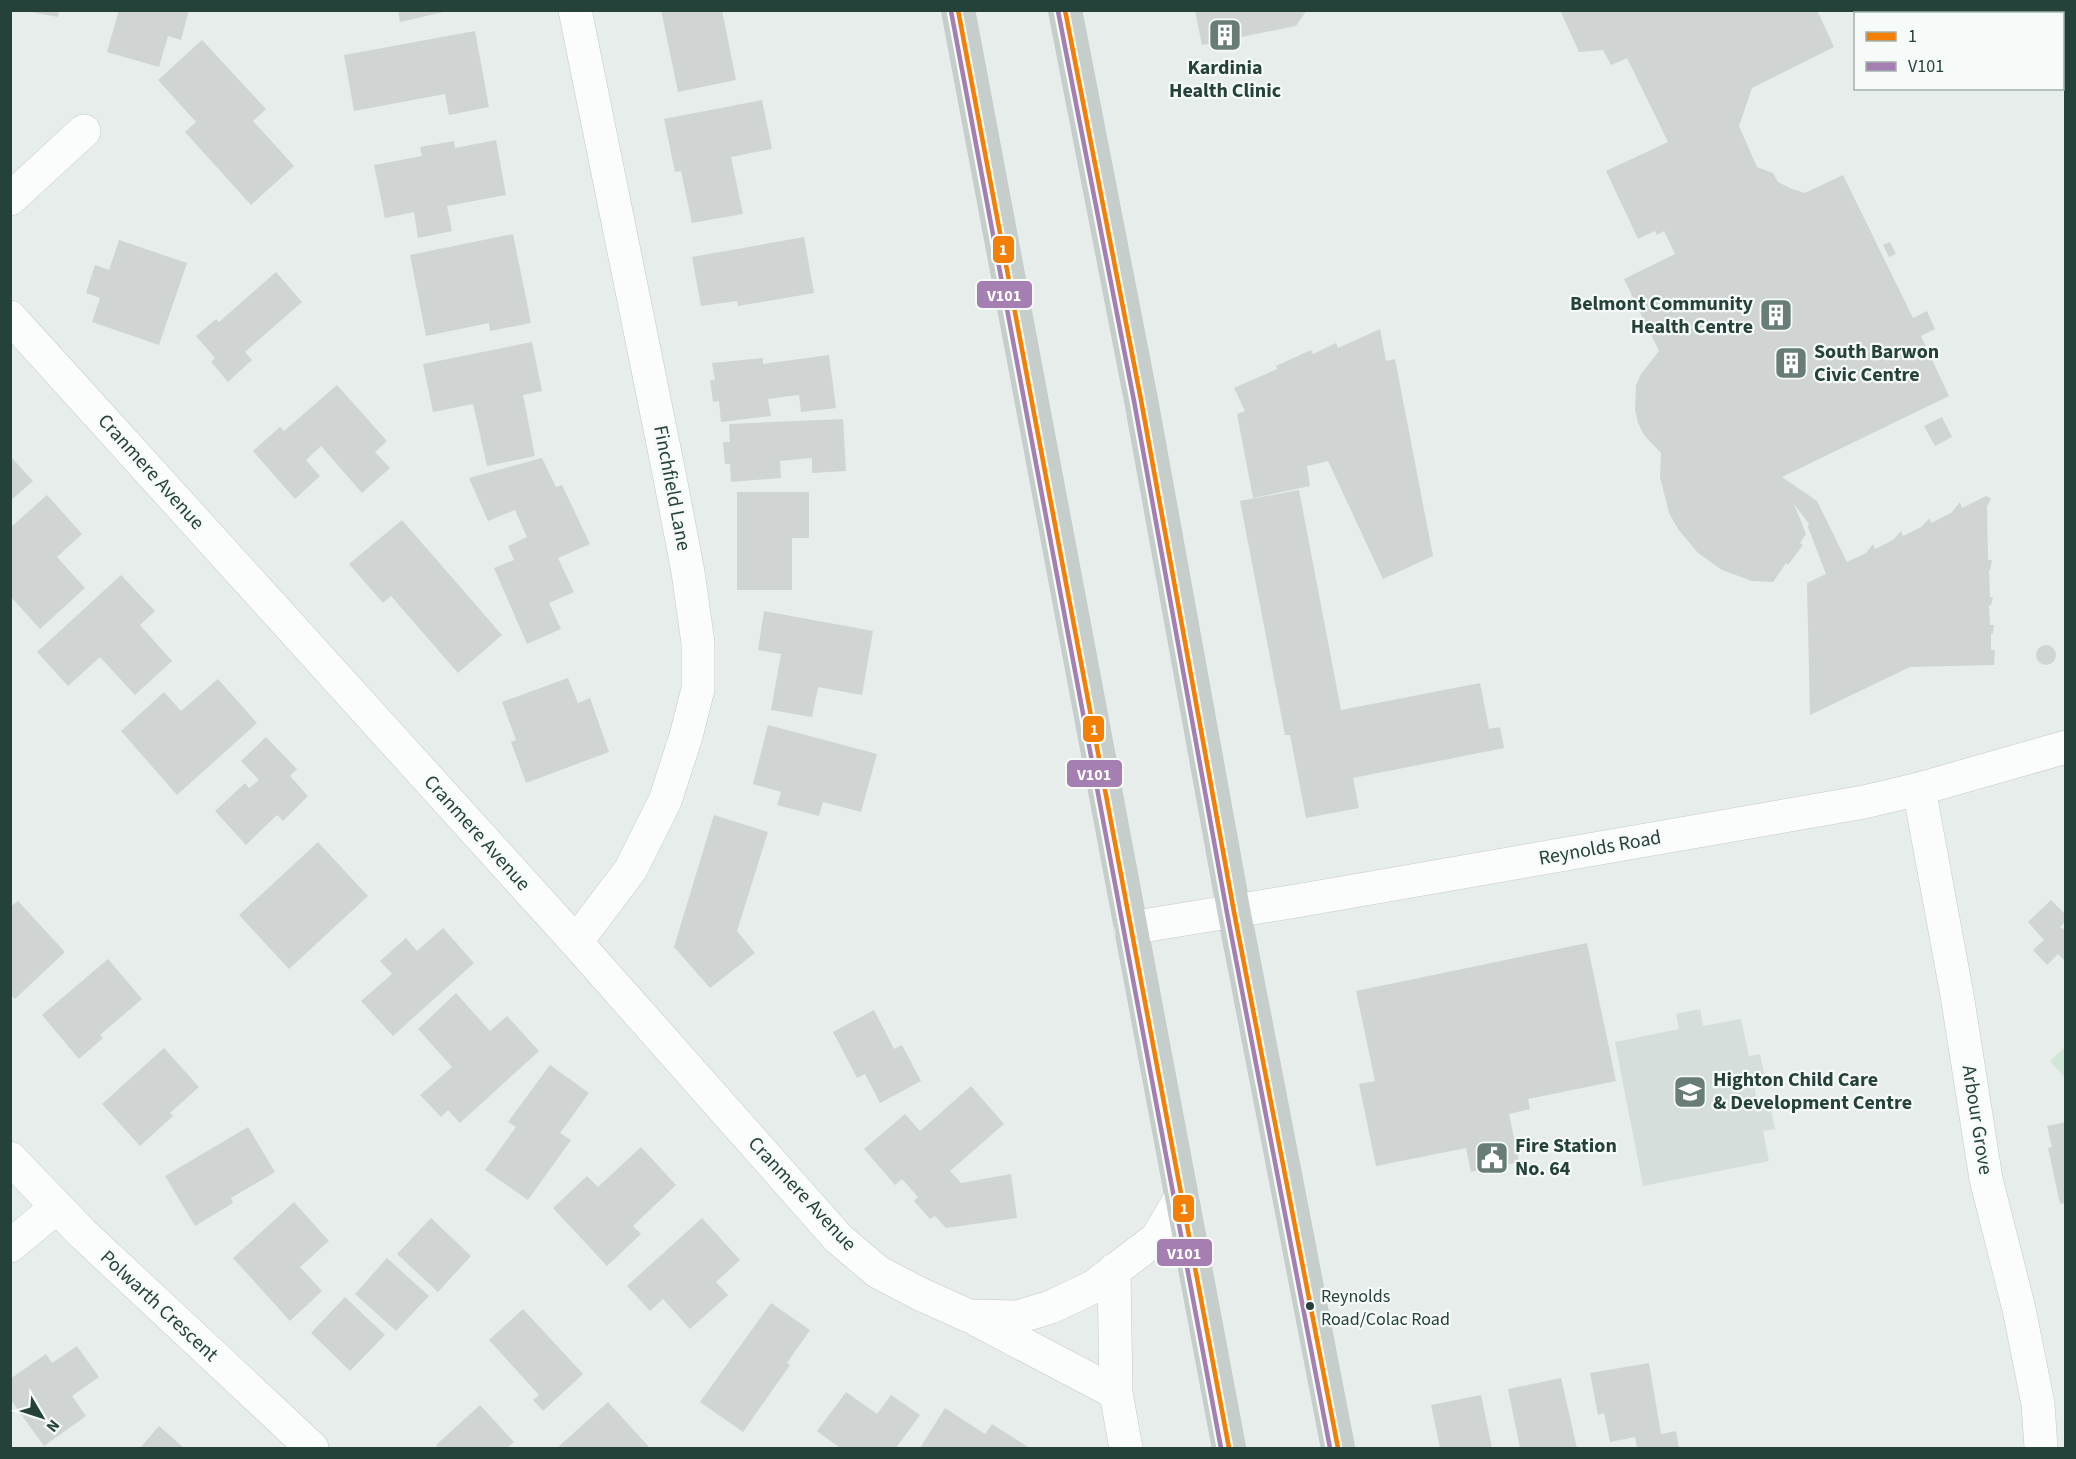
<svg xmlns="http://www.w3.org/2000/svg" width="2076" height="1459" viewBox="0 0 2076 1459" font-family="'Source Sans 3',sans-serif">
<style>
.built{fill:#d5deda}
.green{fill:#d0e6d8}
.building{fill:#d0d5d3}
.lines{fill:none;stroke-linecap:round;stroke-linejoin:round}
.minor-casing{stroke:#c4cac7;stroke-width:34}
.tertiary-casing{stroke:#c4cac7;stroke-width:34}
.trunk-casing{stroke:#c2cbc9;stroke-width:34}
.minor{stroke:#fbfcfc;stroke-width:33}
.tertiary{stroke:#fbfcfc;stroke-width:33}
.trunk{stroke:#c6cecc;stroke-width:33}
.bus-1-casing{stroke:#f6fbf9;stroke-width:9}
.bus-2-casing{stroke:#f6fbf9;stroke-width:9}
.bus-1{stroke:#f47f03;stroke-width:4.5}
.bus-2{stroke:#a57fb2;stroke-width:4.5}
.bus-dot{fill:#24413a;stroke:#f6fbf9;stroke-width:2}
.labels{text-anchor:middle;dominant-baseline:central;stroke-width:4.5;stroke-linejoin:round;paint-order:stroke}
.bus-label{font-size:18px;fill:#24413a;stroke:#f6fbf9;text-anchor:start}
.poi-label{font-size:20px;font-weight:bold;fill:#24413a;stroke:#f6fbf9;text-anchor:start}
.street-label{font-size:20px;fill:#24413a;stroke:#f6fbf9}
.line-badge{stroke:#f6fbf9;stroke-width:2}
.badge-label{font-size:16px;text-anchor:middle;font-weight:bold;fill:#fff}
</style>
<rect width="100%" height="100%" fill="#e7edea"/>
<!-- built -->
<path class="built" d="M 1700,1009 L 1703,1026 L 1741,1019 L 1749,1056 L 1760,1054 L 1765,1077 L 1753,1079 L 1758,1107 L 1770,1105 L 1775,1129 L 1763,1131 L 1769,1161 L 1643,1186 L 1615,1042 L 1679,1029 L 1676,1014 Z"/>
<!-- green -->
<path class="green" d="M 2065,1047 L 2065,1078 L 2050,1061 Z"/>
<!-- building -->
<path class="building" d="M 21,10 L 59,10 L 58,17 Z
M 119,10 L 189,10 L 181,40 L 168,36 L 159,67 L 107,52 Z
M 398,10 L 448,10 L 448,11 L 400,22 Z
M 661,10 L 722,10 L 736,80 L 678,92 Z
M 1196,10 L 1307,10 L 1296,26 L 1202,45 L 1195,11 Z
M 1560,10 L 1817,10 L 1834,47 L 1752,88 L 1739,126 L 1757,167 L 1773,173 L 1778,182 L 1792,189 L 1805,193 L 1843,175 L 1913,318 L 1927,311 L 1935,329 L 1921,336 L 1949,396 L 1782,477 L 1817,501 L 1847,562 L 1866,553 L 1873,544 L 1875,549 L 1893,540 L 1901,531 L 1903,536 L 1921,527 L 1930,518 L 1931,523 L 1951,513 L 1960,502 L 1962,508 L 1986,496 L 1991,498 L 1988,505 L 1987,505 L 1988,560 L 1992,560 L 1990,570 L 1989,570 L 1990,597 L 1993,597 L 1991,605 L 1989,605 L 1990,625 L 1994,625 L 1993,634 L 1991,634 L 1991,650 L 1995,650 L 1994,665 L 1910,667 L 1810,715 L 1807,583 L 1826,574 L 1808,527 L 1809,524 L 1794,504 L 1806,534 L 1800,543 L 1803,545 L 1788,565 L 1786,563 L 1773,582 L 1752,581 L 1722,570 L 1698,553 L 1678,529 L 1669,513 L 1660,477 L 1661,453 L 1644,435 L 1638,423 L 1635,409 L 1636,385 L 1641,374 L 1659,351 L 1624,279 L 1675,254 L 1664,231 L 1657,235 L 1655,231 L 1638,239 L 1606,171 L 1668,142 L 1627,58 L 1611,65 L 1603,50 L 1579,52 Z
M 475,31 L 489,107 L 449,115 L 445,94 L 354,111 L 344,55 Z
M 202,40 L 266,109 L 253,121 L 294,166 L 251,205 L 185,132 L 196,122 L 158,80 Z
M 762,100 L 772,149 L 731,157 L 743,214 L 692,223 L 681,171 L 675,172 L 664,119 Z
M 496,140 L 506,195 L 447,206 L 452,231 L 418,238 L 414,212 L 385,218 L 374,165 L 422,156 L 420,147 L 454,141 L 455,148 Z
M 513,234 L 531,323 L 490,331 L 489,323 L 426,336 L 410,255 Z
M 804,237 L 814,293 L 738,306 L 737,301 L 701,306 L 692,257 Z
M 119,240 L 187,263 L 159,345 L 92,322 L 100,298 L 86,293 L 95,265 L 109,270 Z
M 1890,242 L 1896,254 L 1889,257 L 1883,245 Z
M 276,272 L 302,302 L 245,352 L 252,360 L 228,382 L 211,362 L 215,358 L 196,336 L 216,319 L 219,322 Z
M 1380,329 L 1386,361 L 1395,359 L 1433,556 L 1383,579 L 1328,461 L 1307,466 L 1310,486 L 1253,498 L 1237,414 L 1245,411 L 1234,388 L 1277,369 L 1276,366 L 1311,350 L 1313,354 L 1336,343 L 1338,348 Z
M 532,342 L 542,391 L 523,395 L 535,456 L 487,466 L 473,404 L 433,412 L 423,364 Z
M 829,355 L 836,408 L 801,412 L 799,395 L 768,399 L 771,416 L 721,422 L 719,401 L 713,402 L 710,380 L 715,380 L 712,363 L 763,358 L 763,364 Z
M 337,385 L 387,441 L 375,452 L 390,468 L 362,493 L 321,446 L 306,460 L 320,476 L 295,499 L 253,451 L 280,427 L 284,431 Z
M 1942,417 L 1952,437 L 1935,446 L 1924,426 Z
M 843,419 L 846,471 L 812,473 L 812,458 L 780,461 L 781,478 L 731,482 L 730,464 L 725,464 L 723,442 L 730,442 L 729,424 Z
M 10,456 L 33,481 L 10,501 Z
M 542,458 L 556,487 L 562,485 L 590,544 L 558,558 L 574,592 L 549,603 L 561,629 L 527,644 L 494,568 L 514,560 L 508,546 L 527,537 L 515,510 L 488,521 L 469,478 Z
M 1299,490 L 1341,710 L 1480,683 L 1489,729 L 1500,727 L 1504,748 L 1353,778 L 1359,808 L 1306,818 L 1290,735 L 1285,735 L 1240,501 Z
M 737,492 L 809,492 L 809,538 L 792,538 L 792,590 L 737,590 Z
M 47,495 L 82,534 L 57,557 L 85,588 L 40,629 L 10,596 L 10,528 Z
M 402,520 L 502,635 L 458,673 L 391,596 L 383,603 L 349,564 Z
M 121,575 L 155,611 L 140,625 L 172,661 L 135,695 L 100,657 L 68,686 L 37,652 Z
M 764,611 L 873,631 L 862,695 L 818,687 L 812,717 L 771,710 L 781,654 L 758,650 Z
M2036 655a10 10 0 1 1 20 0a10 10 0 1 1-20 0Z
M 568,678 L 578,703 L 590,698 L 609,752 L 526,783 L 511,742 L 516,740 L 502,702 Z
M 218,679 L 257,723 L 177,795 L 121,731 L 164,692 L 181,711 Z
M 768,725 L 877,754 L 861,812 L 823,802 L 819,816 L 777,805 L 781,792 L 753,784 Z
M 266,737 L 297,769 L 290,776 L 308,796 L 283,821 L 277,815 L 246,845 L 215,811 L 245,783 L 249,788 L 259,780 L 241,761 Z
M 714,815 L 768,832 L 737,931 L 755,953 L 710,988 L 674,947 Z
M 318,842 L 368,896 L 289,969 L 239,915 Z
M 2051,900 L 2066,915 L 2066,921 L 2060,927 L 2066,931 L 2066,962 L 2058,954 L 2047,965 L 2033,950 L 2044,940 L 2028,922 Z
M 18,901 L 65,952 L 15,999 L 10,994 L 10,907 Z
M 443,928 L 474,963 L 393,1036 L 361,1001 L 392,974 L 380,961 L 406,938 L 417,951 Z
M 1587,943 L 1616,1081 L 1528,1099 L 1530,1109 L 1509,1114 L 1519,1162 L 1471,1172 L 1466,1148 L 1376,1166 L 1359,1084 L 1375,1081 L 1356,991 Z
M 108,959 L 142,999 L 100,1035 L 103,1038 L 79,1059 L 42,1015 Z
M 456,993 L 490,1031 L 507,1016 L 539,1051 L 460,1123 L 448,1110 L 441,1117 L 420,1095 L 452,1067 L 418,1029 Z
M 874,1010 L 894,1049 L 902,1045 L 921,1081 L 880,1103 L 865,1074 L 857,1078 L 833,1032 Z
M 164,1048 L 199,1087 L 170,1113 L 173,1116 L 140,1146 L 102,1104 Z
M 550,1065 L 589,1093 L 560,1133 L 571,1140 L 528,1200 L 485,1170 L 516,1127 L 508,1122 Z
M 971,1086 L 1004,1124 L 950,1171 L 961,1183 L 1011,1174 L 1017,1218 L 946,1228 L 935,1216 L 930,1219 L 914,1201 L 918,1197 L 902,1179 L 895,1185 L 864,1149 L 905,1114 L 920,1131 Z
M 2066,1122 L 2066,1203 L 2060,1204 L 2048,1148 L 2052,1147 L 2047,1126 Z
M 248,1127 L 275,1172 L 231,1198 L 233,1203 L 195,1226 L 165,1176 Z
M 641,1147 L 676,1185 L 633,1226 L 641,1234 L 607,1266 L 553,1208 L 587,1176 L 598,1187 Z
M 294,1202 L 329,1241 L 300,1267 L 322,1291 L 290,1321 L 233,1258 Z
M 431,1218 L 471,1256 L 438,1292 L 397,1254 Z
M 702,1218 L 740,1260 L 716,1282 L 728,1295 L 690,1329 L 663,1299 L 650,1311 L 627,1286 Z
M 387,1258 L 429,1296 L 396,1331 L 355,1294 Z
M 345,1297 L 385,1335 L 350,1371 L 311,1333 Z
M 771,1303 L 810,1330 L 787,1363 L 790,1365 L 743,1432 L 700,1402 Z
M 523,1309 L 583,1374 L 543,1411 L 533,1400 L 539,1395 L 489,1340 Z
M 77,1346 L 99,1377 L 72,1396 L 86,1416 L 44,1446 L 10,1399 L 10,1379 L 46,1354 L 52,1363 Z
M 1649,1363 L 1661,1434 L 1676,1431 L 1679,1448 L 1637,1448 L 1635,1437 L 1610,1442 L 1604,1413 L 1598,1415 L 1590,1373 Z
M 1561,1378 L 1577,1448 L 1520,1448 L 1508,1389 Z
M 846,1392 L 877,1414 L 891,1395 L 920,1415 L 896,1448 L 840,1448 L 817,1431 Z
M 1481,1395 L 1492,1448 L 1440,1448 L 1431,1405 Z
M 608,1402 L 650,1448 L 557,1448 Z
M 480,1405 L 514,1442 L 507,1448 L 439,1448 L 436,1445 Z
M 945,1408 L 985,1434 L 992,1424 L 1030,1448 L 920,1448 Z
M 159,1426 L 184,1448 L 140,1448 Z"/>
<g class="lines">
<!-- minor casing -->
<g class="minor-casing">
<path id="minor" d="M 575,10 L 669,473 L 688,572 L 698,643 L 698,689 L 686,736 L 665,801 L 631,869 L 576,942
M 10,199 L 84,131
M 10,317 L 576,942 L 838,1238 L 878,1272 L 920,1294 L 969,1316 L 1018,1317 L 1051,1307 L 1093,1287 L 1157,1238 L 1181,1197
M 1919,789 L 1957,995 L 1986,1179 L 2019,1309 L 2038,1404 L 2041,1448
M 10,1158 L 82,1233 L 312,1448
M 10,1246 L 57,1207
M 1114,1270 L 1116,1393 L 1126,1448
M 977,1320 L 1116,1393"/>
</g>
<!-- tertiary casing -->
<g class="tertiary-casing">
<path id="tertiary" d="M 1130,928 L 1302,900 L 1864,802 L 1919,789 L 2066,747"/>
</g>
<!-- trunk casing -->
<g class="trunk-casing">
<path id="trunk" d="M 958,10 L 1229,1448
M 1065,10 L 1141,400 L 1234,912 L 1338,1448"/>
</g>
<!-- minor -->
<use href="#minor" class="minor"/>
<!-- tertiary -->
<use href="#tertiary" class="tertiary"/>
<!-- trunk -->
<use href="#trunk" class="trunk"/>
<!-- bus-1 casing -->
<g class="bus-1-casing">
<path id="bus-1" d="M 958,10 L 1229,1448
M 1065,10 L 1141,400 L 1234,912 L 1338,1448"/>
</g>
<!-- bus-2 casing -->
<g class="bus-2-casing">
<path id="bus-2" d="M 951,11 L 1221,1448
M 1058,11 L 1134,401 L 1227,913 L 1330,1448"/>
</g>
<!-- bus-1 -->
<use href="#bus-1" class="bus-1"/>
<!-- bus-2 -->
<use href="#bus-2" class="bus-2"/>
</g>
<!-- icons -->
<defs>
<g id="building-square" transform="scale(1.725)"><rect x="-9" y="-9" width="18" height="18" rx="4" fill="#687d78" stroke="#f6fbf9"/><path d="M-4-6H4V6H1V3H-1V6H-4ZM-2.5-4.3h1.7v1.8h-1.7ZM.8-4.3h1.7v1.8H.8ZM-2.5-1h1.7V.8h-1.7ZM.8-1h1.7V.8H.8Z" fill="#fff"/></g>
<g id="school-square" transform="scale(1.725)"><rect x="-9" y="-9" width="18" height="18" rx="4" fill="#687d78" stroke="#f6fbf9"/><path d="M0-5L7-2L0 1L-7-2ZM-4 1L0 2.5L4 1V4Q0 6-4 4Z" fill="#fff"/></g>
<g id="civic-square" transform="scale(1.725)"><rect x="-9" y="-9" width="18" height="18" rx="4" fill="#687d78" stroke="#f6fbf9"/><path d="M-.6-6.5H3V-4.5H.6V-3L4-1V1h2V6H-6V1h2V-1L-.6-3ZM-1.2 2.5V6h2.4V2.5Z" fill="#fff"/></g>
</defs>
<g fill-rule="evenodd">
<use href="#building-square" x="1225" y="35"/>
<use href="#building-square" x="1776" y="315"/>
<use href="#building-square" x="1791" y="363"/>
<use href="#school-square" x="1690" y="1092"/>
<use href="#civic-square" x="1492" y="1158"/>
</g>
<!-- markers -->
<circle class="bus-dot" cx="1310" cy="1306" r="5"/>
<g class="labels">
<!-- bus labels -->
<g class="bus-label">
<text x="1321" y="1296">Reynolds<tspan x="1321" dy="23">Road/Colac Road</tspan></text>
</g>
<!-- poi labels -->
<g class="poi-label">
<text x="1225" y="68" text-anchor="middle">Kardinia<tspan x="1225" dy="23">Health Clinic</tspan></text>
<text x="1753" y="304" text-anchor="end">Belmont Community<tspan x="1753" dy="23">Health Centre</tspan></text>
<text x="1814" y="352">South Barwon<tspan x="1814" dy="23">Civic Centre</tspan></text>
<text x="1713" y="1080">Highton Child Care<tspan x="1713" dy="23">&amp; Development Centre</tspan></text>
<text x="1515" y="1146">Fire Station<tspan x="1515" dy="23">No. 64</tspan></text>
</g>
<!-- street labels -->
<g class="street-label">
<text transform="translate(151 472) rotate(48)">Cranmere Avenue</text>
<text transform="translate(672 488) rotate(79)">Finchfield Lane</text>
<text transform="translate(477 833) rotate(48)">Cranmere Avenue</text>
<text transform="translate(1600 848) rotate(-10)">Reynolds Road</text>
<text transform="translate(1977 1120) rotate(81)">Arbour Grove</text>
<text transform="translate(802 1194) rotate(47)">Cranmere Avenue</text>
<text transform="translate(159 1306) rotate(43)">Polwarth Crescent</text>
</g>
</g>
<g class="line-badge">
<rect x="992" y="235" width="23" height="29" rx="6" fill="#f47f03"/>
<rect x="976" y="280" width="57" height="29" rx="6" fill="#a57fb2"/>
<rect x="1082" y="715" width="23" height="28" rx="6" fill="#f47f03"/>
<rect x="1066" y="759" width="57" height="29" rx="6" fill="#a57fb2"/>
<rect x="1172" y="1194" width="23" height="29" rx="6" fill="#f47f03"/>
<rect x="1156" y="1238" width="57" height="29" rx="6" fill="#a57fb2"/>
</g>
<g class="badge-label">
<text x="1003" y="255">1</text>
<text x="1004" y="301">V101</text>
<text x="1094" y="735">1</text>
<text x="1094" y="780">V101</text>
<text x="1184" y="1214">1</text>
<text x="1184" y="1259">V101</text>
</g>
<!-- border -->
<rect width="2076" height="1459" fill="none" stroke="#24413a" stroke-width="24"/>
<!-- legend -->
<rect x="1854" y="12" width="210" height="78" fill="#f6fbf9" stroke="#a2b1ad" stroke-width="1.5"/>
<rect x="1866" y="32" width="30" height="9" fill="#f47f03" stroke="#a2b1ad" stroke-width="1.5"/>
<text x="1908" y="42" font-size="18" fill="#24413a">1</text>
<rect x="1866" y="62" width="30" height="9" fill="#a57fb2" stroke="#a2b1ad" stroke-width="1.5"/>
<text x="1908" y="72" font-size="18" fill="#24413a">V101</text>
<!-- north arrow -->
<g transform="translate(42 1417) rotate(129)" stroke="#f6fbf9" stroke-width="4.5" paint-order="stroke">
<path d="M0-4.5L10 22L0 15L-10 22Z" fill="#24413a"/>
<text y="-9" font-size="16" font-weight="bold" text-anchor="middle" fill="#24413a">N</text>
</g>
</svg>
